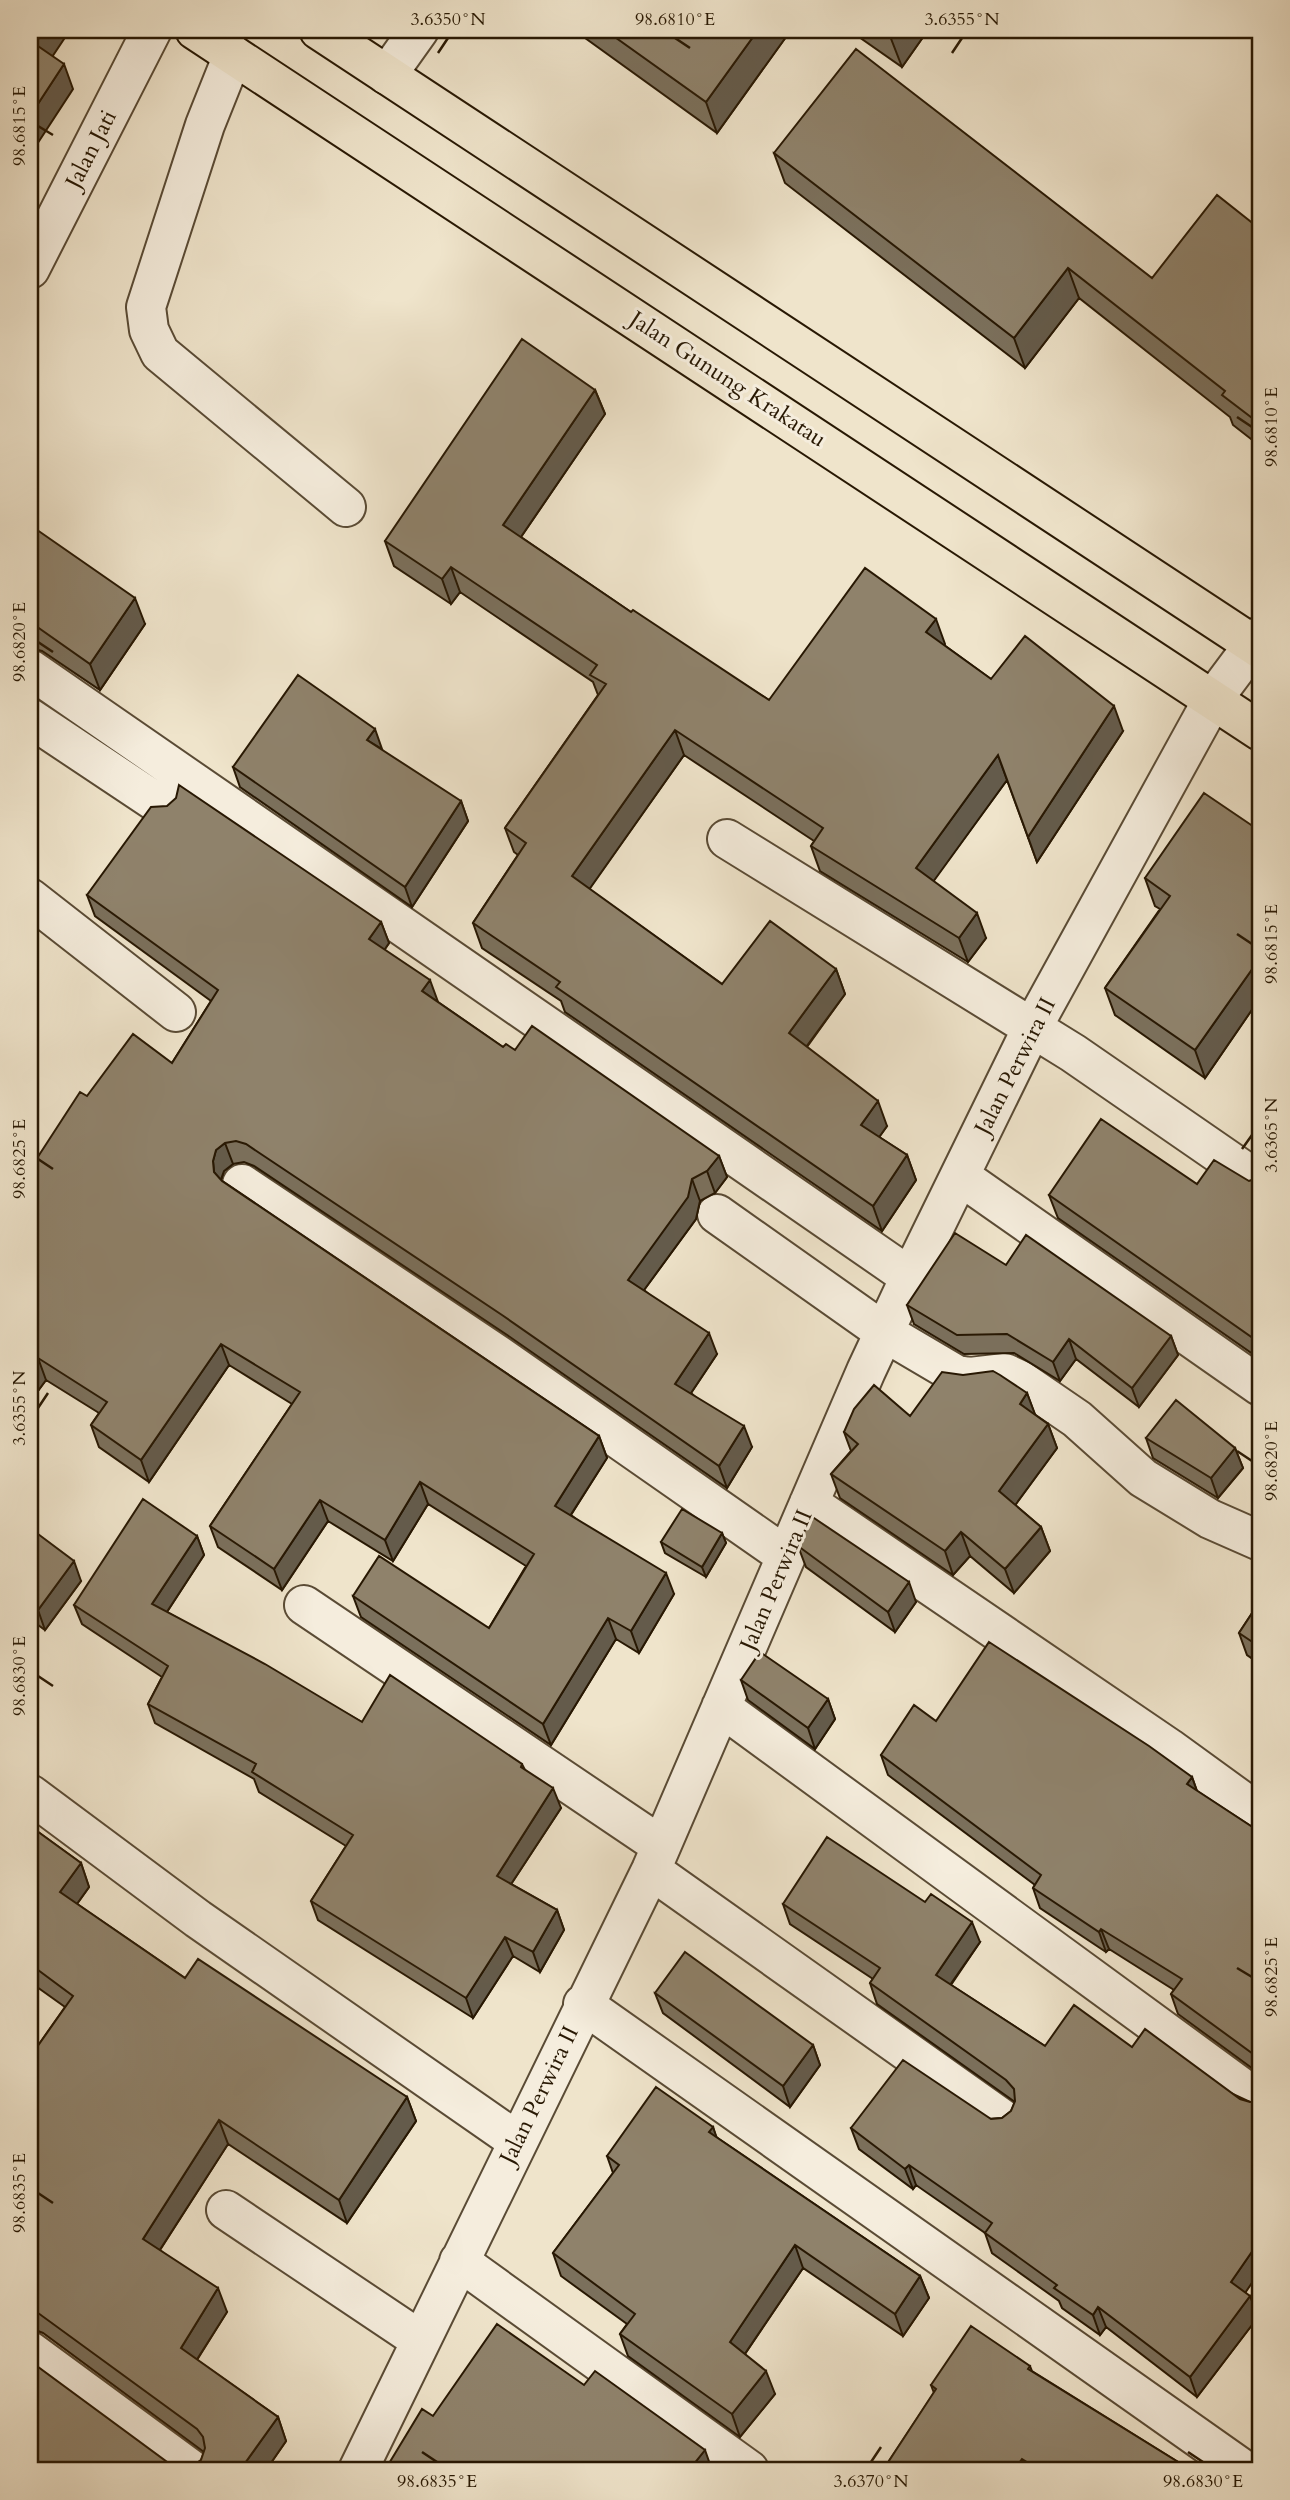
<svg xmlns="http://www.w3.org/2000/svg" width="1290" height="2500" viewBox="0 0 1290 2500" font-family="Cardo,serif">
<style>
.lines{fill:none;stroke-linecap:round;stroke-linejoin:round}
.minor-casing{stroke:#5a4b35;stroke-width:42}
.highway-casing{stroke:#281803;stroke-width:42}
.minor{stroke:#f5eddd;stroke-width:38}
.highway{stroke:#efe4cb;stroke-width:38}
.wall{fill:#7b705c;stroke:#281803;stroke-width:2}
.shaded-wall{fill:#645b4b;stroke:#281803;stroke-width:2}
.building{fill:#8f826b;stroke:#281803;stroke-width:2}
.ticks{fill:none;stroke:#281803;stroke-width:2.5}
.labels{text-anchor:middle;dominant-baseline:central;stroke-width:6;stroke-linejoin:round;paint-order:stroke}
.street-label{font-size:23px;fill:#281803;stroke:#f5eddd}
.neatline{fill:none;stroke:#281803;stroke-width:2.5}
.ticks-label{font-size:18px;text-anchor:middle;fill:#281803}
</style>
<rect width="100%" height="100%" fill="#efe4cb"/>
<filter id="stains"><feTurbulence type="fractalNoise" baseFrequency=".00286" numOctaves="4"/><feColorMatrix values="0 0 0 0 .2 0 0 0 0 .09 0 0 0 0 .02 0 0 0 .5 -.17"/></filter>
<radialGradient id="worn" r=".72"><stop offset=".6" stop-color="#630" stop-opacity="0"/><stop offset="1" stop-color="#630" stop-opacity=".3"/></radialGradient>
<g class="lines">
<!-- minor casing -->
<g class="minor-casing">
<path id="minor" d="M 233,55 L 205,125 L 146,307 L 149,330 L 160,353 L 346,507
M 387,75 L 419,30
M 30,269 L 152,30
M 30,669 L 910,1277
M 30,718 L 165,808
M 727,839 L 1073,1053 L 1260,1182
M 30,898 L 176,1012
M 960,1176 L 1260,1386
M 242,1184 L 498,1355 L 786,1556
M 717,1214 L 884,1332 L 957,1375 L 970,1377 L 1005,1373 L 1020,1380 L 1077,1419 L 1143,1478 L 1210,1519 L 1260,1541
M 809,1503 L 1169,1748 L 1260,1814
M 304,1605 L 660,1845
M 721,1707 L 1260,2101
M 30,1794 L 198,1919 L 517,2141
M 651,1870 L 1001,2118
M 583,2004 L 1244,2470
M 226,2210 L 420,2340
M 459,2261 L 749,2470
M 30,2351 L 192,2470
M 358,2470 L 651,1870 L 866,1371 L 910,1277 L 1032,1028 L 1213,699 L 1260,636"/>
</g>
<!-- highway casing -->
<g class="highway-casing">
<path id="highway" d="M 195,30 L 1260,731
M 319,30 L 1260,649"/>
</g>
<!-- minor -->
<use href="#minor" class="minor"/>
<!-- highway -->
<use href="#highway" class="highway"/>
</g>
<!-- wall -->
<path class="wall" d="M 574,30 L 791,30 L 717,133 Z
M 849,30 L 928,30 L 902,67 Z
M 774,153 L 1152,278 L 1260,229 L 1260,446 L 1233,425 L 1230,417 L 1079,298 L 1025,368 L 785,183 Z
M 595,390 L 605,414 L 521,537 L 631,612 L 769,700 L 945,644 L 944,645 L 991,679 L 1123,731 L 1037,862 L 1007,780 L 933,881 L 986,938 L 968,962 L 820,871 L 811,846 L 814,841 L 684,755 L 589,889 L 722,984 L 836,969 L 845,994 L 807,1047 L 887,1126 L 879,1137 L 907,1155 L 916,1180 L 882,1231 L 565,1012 L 561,1001 L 482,948 L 473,923 L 518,855 L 514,852 L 505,828 L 598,695 L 593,682 L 460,592 L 451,604 L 394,566 L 385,541 Z
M 30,525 L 145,624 L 100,690 L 42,651 L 30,648 Z
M 233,767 L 461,801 L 468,821 L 412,907 L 240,787 Z
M 1260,831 L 1260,998 L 1205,1078 L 1115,1015 L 1105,988 L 1160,909 L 1155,906 L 1145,878 Z
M 87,895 L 381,922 L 389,943 L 384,950 L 438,1002 L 503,1047 L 515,1050 L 719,1156 L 727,1177 L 715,1193 L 700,1201 L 696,1219 L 644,1290 L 717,1354 L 691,1393 L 752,1447 L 727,1488 L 510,1337 L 254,1166 L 244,1162 L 233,1164 L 224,1171 L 221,1180 L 599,1436 L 607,1458 L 571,1515 L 674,1594 L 639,1653 L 616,1639 L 551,1745 L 361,1617 L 353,1596 L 489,1628 L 526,1566 L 428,1504 L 393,1561 L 328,1521 L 282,1590 L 218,1547 L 210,1526 L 292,1404 L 229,1365 L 149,1482 L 99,1447 L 91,1425 L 99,1413 L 46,1380 L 32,1399 L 30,1397 L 30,1169 L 87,1096 L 172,1063 L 211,1001 L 95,916 Z
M 1260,1178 L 1260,1359 L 1058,1218 L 1049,1195 L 1197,1184 L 1249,1181 Z
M 1006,1265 L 1171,1336 L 1178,1355 L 1139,1407 L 1076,1359 L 1060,1381 L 1014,1353 L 964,1354 L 914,1324 L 907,1305 Z
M 1027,1393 L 1035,1415 L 1048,1424 L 1057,1448 L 1015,1505 L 1041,1527 L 1050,1551 L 1014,1593 L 970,1556 L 953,1575 L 840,1498 L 831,1474 L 851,1451 L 844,1432 L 910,1416 Z
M 1146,1438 L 1235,1448 L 1243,1468 L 1218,1498 L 1153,1458 Z
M 30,1528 L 81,1581 L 45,1630 L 30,1619 Z
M 722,1533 L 726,1543 L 706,1577 L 665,1553 L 661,1542 Z
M 197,1536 L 204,1555 L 167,1612 L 362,1722 L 522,1764 L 525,1770 L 561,1808 L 511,1884 L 557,1910 L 564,1930 L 540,1972 L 513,1956 L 473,2018 L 318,1920 L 311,1901 L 346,1846 L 259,1792 L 254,1779 L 155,1723 L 148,1704 L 162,1677 L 82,1624 L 74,1605 Z
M 798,1546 L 916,1602 L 895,1632 L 806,1567 Z
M 1260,1601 L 1260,1664 L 1247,1655 L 1239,1633 Z
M 741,1680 L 828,1699 L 835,1719 L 815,1749 L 748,1700 Z
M 936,1721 L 1192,1777 L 1197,1791 L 1260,1832 L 1260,2074 L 1178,2014 L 1171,1994 L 1174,1990 L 1109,1949 L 1106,1952 L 1040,1908 L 1033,1888 L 1035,1885 L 888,1775 L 881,1755 Z
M 30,1826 L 81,1863 L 89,1887 L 77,1904 L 185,1978 L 407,2097 L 416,2121 L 347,2223 L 228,2144 L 160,2250 L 227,2312 L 197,2360 L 278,2417 L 286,2441 L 266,2470 L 30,2470 L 170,2464 L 182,2468 L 193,2466 L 201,2460 L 204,2452 L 43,2333 L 33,2329 L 30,2330 L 30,2057 L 65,2007 L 30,1982 Z
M 783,1904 L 980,1942 L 951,1985 L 1045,2046 L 1132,2047 L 1250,2102 L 1245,2292 L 1258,2317 L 1197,2397 L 1106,2327 L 1100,2335 L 1062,2308 L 1059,2301 L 992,2253 L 985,2233 L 916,2185 L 913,2189 L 859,2149 L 851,2128 L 1002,2118 L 1011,2111 L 1015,2102 L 877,2004 L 870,1983 L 873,1979 L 790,1924 Z
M 655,1993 L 813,2045 L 820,2065 L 790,2107 L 663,2013 Z
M 713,2127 L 716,2137 L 920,2276 L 929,2298 L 903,2336 L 803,2268 L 745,2354 L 775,2394 L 740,2437 L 628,2356 L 620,2334 L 627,2324 L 561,2276 L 553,2253 L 613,2173 L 607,2156 Z
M 1030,2366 L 1032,2371 L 1191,2470 L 883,2470 L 934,2393 L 931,2385 Z"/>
<!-- shaded-wall -->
<path class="shaded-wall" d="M 44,30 L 70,30 L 44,69 L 35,44 Z
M 758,30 L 791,30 L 717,133 L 706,102 Z
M 895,30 L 928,30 L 902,67 L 890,36 Z
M 64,64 L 73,89 L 30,155 L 30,116 Z
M 1068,268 L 1079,298 L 1025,368 L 1014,338 Z
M 595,390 L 605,414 L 512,550 L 503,525 Z
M 451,567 L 460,592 L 451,604 L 442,579 Z
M 135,598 L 145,624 L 100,690 L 90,664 Z
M 936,619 L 945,644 L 935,657 L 926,632 Z
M 1114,706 L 1123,731 L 1037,862 L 1028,837 Z
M 375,729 L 382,749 L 367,740 Z
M 675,730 L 684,755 L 581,901 L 572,876 Z
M 998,755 L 1007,780 L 925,893 L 916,868 Z
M 461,801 L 468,821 L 412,907 L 405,887 Z
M 977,913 L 986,938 L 968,962 L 959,938 Z
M 381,922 L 389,943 L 377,961 L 369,939 Z
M 1260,958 L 1260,998 L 1205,1078 L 1195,1050 Z
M 836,969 L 845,994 L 798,1058 L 789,1033 Z
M 430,980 L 438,1002 L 422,991 Z
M 878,1101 L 887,1126 L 870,1150 L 861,1125 Z
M 225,1143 L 233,1164 L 224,1171 L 220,1182 L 214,1172 L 213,1161 L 216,1150 Z
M 907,1155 L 916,1180 L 882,1231 L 873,1206 Z
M 719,1156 L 727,1177 L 715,1193 L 707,1171 Z
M 692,1179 L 700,1201 L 696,1219 L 636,1301 L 628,1280 Z
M 709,1333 L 717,1354 L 683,1405 L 675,1384 Z
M 1171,1336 L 1178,1355 L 1139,1407 L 1132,1388 Z
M 1069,1339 L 1076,1359 L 1060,1381 L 1053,1362 Z
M 221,1344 L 229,1365 L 149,1482 L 141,1460 Z
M 38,1358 L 46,1380 L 32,1399 L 30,1392 L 30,1370 Z
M 1027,1393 L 1036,1417 L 1020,1404 Z
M 1048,1424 L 1057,1448 L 1008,1515 L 999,1491 Z
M 744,1426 L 752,1447 L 727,1488 L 719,1466 Z
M 599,1436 L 607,1458 L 563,1527 L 555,1506 Z
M 1235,1448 L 1243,1468 L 1218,1498 L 1211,1478 Z
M 420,1482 L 428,1504 L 393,1561 L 385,1540 Z
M 320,1500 L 328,1521 L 282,1590 L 274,1569 Z
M 1041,1527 L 1050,1551 L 1014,1593 L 1005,1569 Z
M 961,1532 L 970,1556 L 953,1575 L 945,1551 Z
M 722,1533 L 726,1543 L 706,1577 L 702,1567 Z
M 197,1536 L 204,1555 L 159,1624 L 152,1604 Z
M 74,1561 L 81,1581 L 45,1630 L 38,1610 Z
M 666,1573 L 674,1594 L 639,1653 L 631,1631 Z
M 909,1582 L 916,1602 L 895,1632 L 888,1612 Z
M 608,1618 L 616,1639 L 551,1745 L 543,1724 Z
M 828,1699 L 835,1719 L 815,1749 L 808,1728 Z
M 1192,1777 L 1199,1797 L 1187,1784 Z
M 553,1788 L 561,1808 L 504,1895 L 497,1876 Z
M 81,1863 L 89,1887 L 69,1915 L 60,1892 Z
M 557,1910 L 564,1930 L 540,1972 L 533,1952 Z
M 972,1922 L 980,1942 L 943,1995 L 936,1975 Z
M 1101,1929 L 1109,1949 L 1106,1952 L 1099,1932 Z
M 505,1937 L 513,1956 L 473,2018 L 466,1998 Z
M 813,2045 L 820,2065 L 790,2107 L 783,2086 Z
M 407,2097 L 416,2121 L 347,2223 L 339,2200 Z
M 219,2120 L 228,2144 L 152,2262 L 143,2239 Z
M 713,2127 L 721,2150 L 709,2132 Z
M 909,2165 L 916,2185 L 913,2189 L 905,2169 Z
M 1260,2240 L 1260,2271 L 1239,2302 L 1231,2282 Z
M 795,2245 L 803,2268 L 738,2364 L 730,2342 Z
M 920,2276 L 929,2298 L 903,2336 L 895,2314 Z
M 218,2288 L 227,2312 L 189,2372 L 181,2348 Z
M 1250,2296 L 1258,2317 L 1197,2397 L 1190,2377 Z
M 1098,2307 L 1106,2327 L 1100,2335 L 1093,2315 Z
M 766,2371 L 775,2394 L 740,2437 L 732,2414 Z
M 278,2417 L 286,2441 L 266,2470 L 240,2470 Z
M 705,2450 L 712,2470 L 689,2470 Z
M 1022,2459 L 1026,2470 L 1014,2470 Z"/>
<!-- building -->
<path class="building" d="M 30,30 L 44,30 L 35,44 L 64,64 L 30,116 Z
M 605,30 L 758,30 L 706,102 Z
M 881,30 L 895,30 L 890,36 Z
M 856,49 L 1152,278 L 1217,195 L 1260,229 L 1260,424 L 1222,395 L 1225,391 L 1068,268 L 1014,338 L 774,153 Z
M 522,339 L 595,390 L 503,525 L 631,612 L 633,610 L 769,700 L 865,568 L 936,619 L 926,632 L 991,679 L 1025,636 L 1114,706 L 1028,837 L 998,755 L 916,868 L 977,913 L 959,938 L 811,846 L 823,828 L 675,730 L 572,876 L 722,984 L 770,921 L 836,969 L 789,1033 L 878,1101 L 861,1125 L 907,1155 L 873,1206 L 556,987 L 560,982 L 473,923 L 526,843 L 505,828 L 606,684 L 590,675 L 597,665 L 451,567 L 442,579 L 385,541 Z
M 30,525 L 135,598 L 90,664 L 33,624 L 30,624 Z
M 298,675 L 375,729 L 367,740 L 461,801 L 405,887 L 233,767 Z
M 179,785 L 381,922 L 369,939 L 430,980 L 422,991 L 503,1047 L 506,1044 L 515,1050 L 532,1026 L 719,1156 L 707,1171 L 692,1179 L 688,1197 L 628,1280 L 709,1333 L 675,1384 L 744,1426 L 719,1466 L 502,1315 L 246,1144 L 236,1141 L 225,1143 L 216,1150 L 213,1161 L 214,1172 L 222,1181 L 599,1436 L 555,1506 L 666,1573 L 631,1631 L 608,1618 L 543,1724 L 353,1596 L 379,1556 L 489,1628 L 534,1554 L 420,1482 L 385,1540 L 320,1500 L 274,1569 L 210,1526 L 300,1392 L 221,1344 L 141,1460 L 91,1425 L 107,1402 L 38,1358 L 30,1370 L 30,1169 L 80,1092 L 87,1096 L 133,1034 L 172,1063 L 218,990 L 87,895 L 151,807 L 167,806 L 176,798 Z
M 1204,793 L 1260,831 L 1260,958 L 1195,1050 L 1105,988 L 1170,896 L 1145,878 Z
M 1101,1119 L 1197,1184 L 1214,1160 L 1249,1181 L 1260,1178 L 1260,1343 L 1049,1195 Z
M 955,1233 L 1006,1265 L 1026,1235 L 1171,1336 L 1132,1388 L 1069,1339 L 1053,1362 L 1007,1334 L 957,1335 L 907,1305 Z
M 993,1371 L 1000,1375 L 1027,1393 L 1020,1404 L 1048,1424 L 999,1491 L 1041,1527 L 1005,1569 L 961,1532 L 945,1551 L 831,1474 L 858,1444 L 844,1432 L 854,1409 L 874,1385 L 910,1416 L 942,1372 L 963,1375 Z
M 1176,1400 L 1235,1448 L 1211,1478 L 1146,1438 Z
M 143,1499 L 197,1536 L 152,1604 L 265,1664 L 362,1722 L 390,1675 L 522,1764 L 521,1767 L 553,1788 L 497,1876 L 557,1910 L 533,1952 L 505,1937 L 466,1998 L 311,1901 L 353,1835 L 252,1772 L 256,1764 L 148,1704 L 168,1666 L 74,1605 Z
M 682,1509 L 722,1533 L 702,1567 L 661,1542 Z
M 811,1516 L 909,1582 L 888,1612 L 798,1546 Z
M 30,1528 L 74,1561 L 38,1610 L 30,1604 Z
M 1260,1601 L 1260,1647 L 1239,1633 Z
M 989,1642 L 1149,1746 L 1192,1777 L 1187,1784 L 1260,1832 L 1260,2059 L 1171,1994 L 1182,1979 L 1101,1929 L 1099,1932 L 1033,1888 L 1041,1875 L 881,1755 L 914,1705 L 936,1721 Z
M 760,1652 L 828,1699 L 808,1728 L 741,1680 Z
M 30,1826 L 81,1863 L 60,1892 L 185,1978 L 198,1959 L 407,2097 L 339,2200 L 219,2120 L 143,2239 L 218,2288 L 181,2348 L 278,2417 L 240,2470 L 30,2470 L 30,2361 L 170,2464 L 182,2468 L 193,2466 L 201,2460 L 205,2448 L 203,2437 L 197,2429 L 34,2310 L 30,2308 L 30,2057 L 73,1996 L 30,1964 Z
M 827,1837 L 925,1902 L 931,1894 L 972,1922 L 936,1975 L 1045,2046 L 1074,2005 L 1132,2047 L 1145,2029 L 1240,2099 L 1250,2102 L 1260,2101 L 1260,2240 L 1231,2282 L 1250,2296 L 1190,2377 L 1098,2307 L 1093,2315 L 1054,2288 L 1057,2285 L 985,2233 L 992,2223 L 909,2165 L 905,2169 L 851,2128 L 903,2060 L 991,2119 L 1002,2118 L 1011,2111 L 1015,2101 L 1014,2089 L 1006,2080 L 870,1983 L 880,1968 L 783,1904 Z
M 685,1952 L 813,2045 L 783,2086 L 655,1993 Z
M 656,2087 L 713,2127 L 709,2132 L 920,2276 L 895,2314 L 795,2245 L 730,2342 L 766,2371 L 732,2414 L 620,2334 L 635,2314 L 553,2253 L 619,2165 L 607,2156 Z
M 497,2324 L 584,2385 L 595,2371 L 705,2450 L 689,2470 L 385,2470 L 422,2409 L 433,2416 Z
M 971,2326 L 1030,2366 L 1028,2369 L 1191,2470 L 1040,2470 L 1022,2459 L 1014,2470 L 883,2470 L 936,2389 L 931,2385 Z"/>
<!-- ticks -->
<path class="ticks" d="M 675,38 L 690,48M 438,53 L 448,38M 952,53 L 962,38M 38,126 L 53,135M 1237,417 L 1252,427M 38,642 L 53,652M 1237,934 L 1252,944M 1242,1149 L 1252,1135M 38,1159 L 53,1169M 38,1408 L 48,1393M 1237,1451 L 1252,1461M 38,1676 L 53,1686M 1237,1968 L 1252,1977M 38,2193 L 53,2203M 422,2452 L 437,2462M 1188,2452 L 1203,2462M 871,2462 L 881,2447"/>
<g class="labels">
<!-- street labels -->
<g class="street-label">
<text transform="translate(91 149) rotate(-63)">Jalan Jati</text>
<text transform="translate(728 379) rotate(33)">Jalan Gunung Krakatau</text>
<text transform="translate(1015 1066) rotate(-63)">Jalan Perwira II</text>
<text transform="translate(776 1580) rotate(-67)">Jalan Perwira II</text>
<text transform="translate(539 2095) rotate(-64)">Jalan Perwira II</text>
</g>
</g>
<!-- margin -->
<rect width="1290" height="2500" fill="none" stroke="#efe4cb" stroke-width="77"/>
<rect x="38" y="38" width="1214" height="2424" class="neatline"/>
<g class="ticks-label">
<text x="448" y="25">3.6350°N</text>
<text x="675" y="25">98.6810°E</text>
<text x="962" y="25">3.6355°N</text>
<text transform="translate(19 126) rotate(-90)" y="6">98.6815°E</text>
<text transform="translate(1271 427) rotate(-90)" y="6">98.6810°E</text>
<text transform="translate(19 642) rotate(-90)" y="6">98.6820°E</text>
<text transform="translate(1271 944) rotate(-90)" y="6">98.6815°E</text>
<text transform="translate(1271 1135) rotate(-90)" y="6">3.6365°N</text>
<text transform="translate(19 1159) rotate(-90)" y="6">98.6825°E</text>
<text transform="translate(19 1408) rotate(-90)" y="6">3.6355°N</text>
<text transform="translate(1271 1461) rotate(-90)" y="6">98.6820°E</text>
<text transform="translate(19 1676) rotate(-90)" y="6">98.6830°E</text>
<text transform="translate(1271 1977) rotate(-90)" y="6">98.6825°E</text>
<text transform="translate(19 2193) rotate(-90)" y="6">98.6835°E</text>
<text x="437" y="2487">98.6835°E</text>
<text x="871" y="2487">3.6370°N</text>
<text x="1203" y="2487">98.6830°E</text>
</g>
<rect width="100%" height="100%" filter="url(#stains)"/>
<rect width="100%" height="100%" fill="url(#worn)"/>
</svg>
